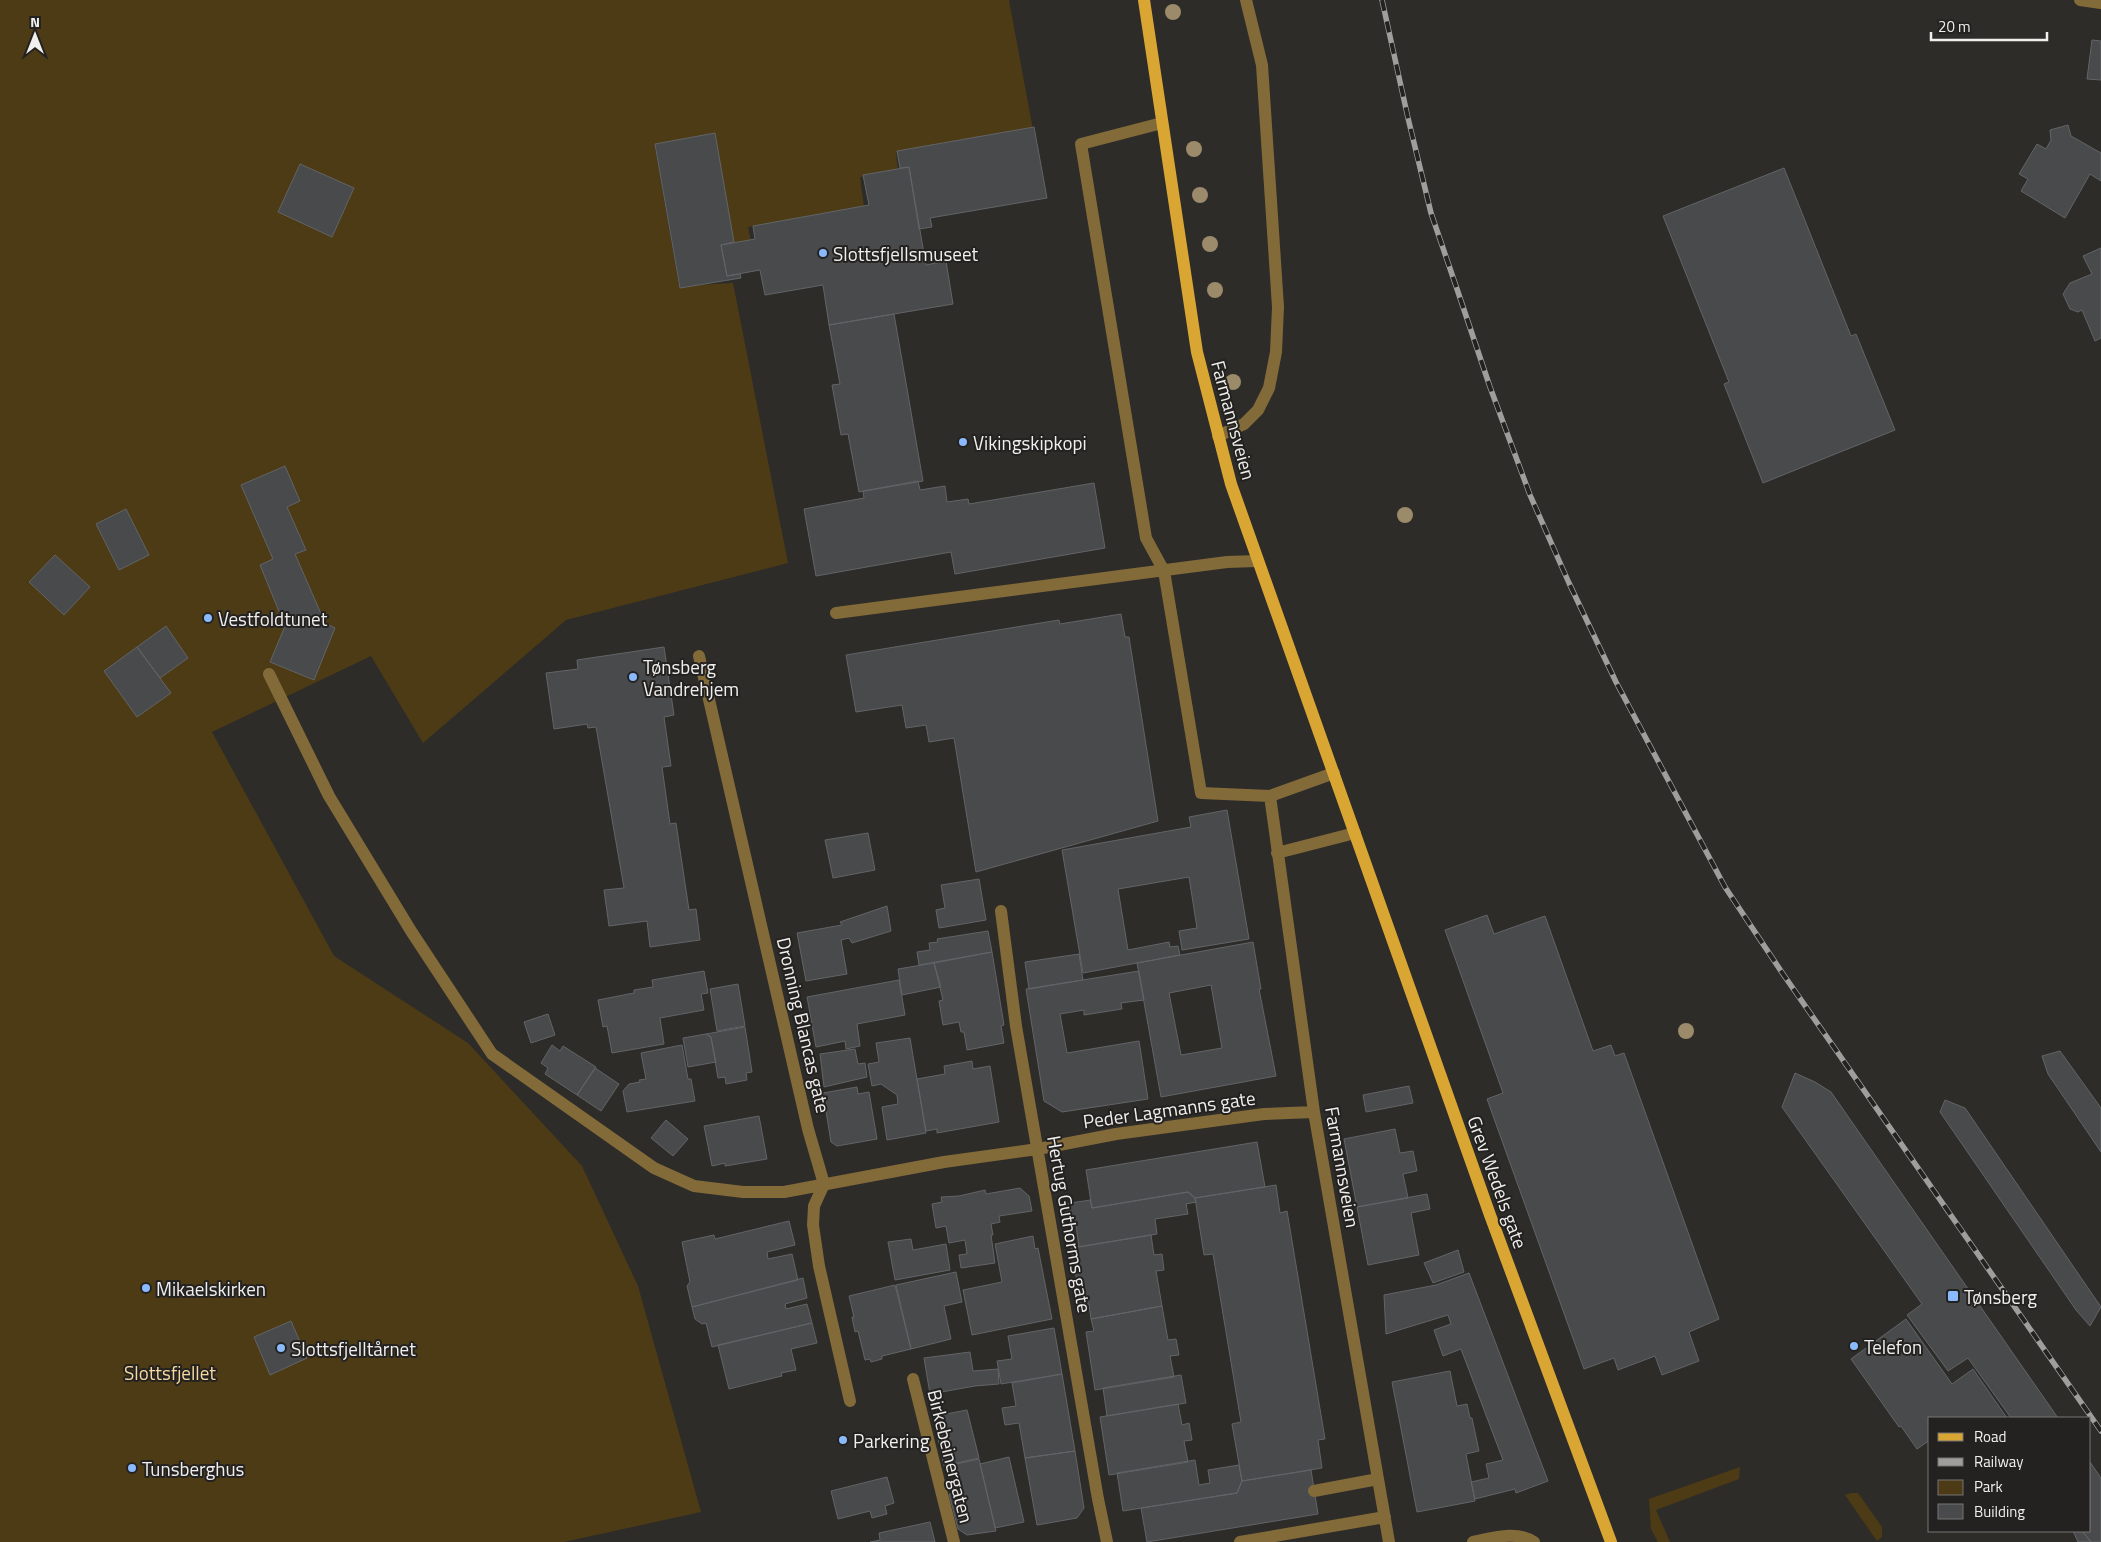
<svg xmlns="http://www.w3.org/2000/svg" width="2101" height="1542" viewBox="0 0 2101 1542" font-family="'Titillium Web',sans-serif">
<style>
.green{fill:#4d3b16}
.building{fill:#484a4c;stroke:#626467;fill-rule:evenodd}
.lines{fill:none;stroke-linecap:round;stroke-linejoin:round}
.minor{stroke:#836a39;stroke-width:12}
.major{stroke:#daa633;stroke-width:12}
.rail-casing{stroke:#9f9e9c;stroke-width:5.5}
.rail{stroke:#242220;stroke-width:4;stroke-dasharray:11;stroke-linecap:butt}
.tree{fill:#9c8b6a}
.poi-dot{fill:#8abafc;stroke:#242220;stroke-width:2}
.labels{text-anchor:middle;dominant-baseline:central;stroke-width:4;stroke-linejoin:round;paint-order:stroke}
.poi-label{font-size:19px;fill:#f0efed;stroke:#242220;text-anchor:start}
.street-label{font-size:19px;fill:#f0efed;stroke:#242220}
.park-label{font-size:19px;fill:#f7d9a0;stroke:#242220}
</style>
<rect width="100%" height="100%" fill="#2d2c29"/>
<!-- green -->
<path class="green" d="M 0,0 L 1009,0 L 1033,130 L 896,153 L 898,170 L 860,177 L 864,207 L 748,227 L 751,241 L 731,244 L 713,137 L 655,147 L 679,286 L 733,283 L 788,563 L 566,620 L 423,743 L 371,656 L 212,732 L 334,956 L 468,1043 L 582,1166 L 638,1286 L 701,1512 L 564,1542 L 0,1542 Z
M 1740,1467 L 1739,1479 L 1656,1510 L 1670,1542 L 1658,1542 L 1651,1529 L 1649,1499 Z
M 1851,1493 L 1858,1493 L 1882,1527 L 1882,1537 L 1877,1541 L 1845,1495 Z"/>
<!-- building -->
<path class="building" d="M 2092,40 L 2101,41 L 2101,80 L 2087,79 Z
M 2068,125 L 2071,136 L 2101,153 L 2101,181 L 2090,174 L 2065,218 L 2021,191 L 2028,179 L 2019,174 L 2037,144 L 2046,149 L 2051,140 L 2050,130 Z
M 1034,127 L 1047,198 L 930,218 L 932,227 L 919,229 L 909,167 L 900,168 L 897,151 Z
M 715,133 L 734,242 L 721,245 L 727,276 L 740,274 L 741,278 L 680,288 L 655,144 Z
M 300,164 L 354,188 L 332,237 L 278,212 Z
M 909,167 L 926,265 L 946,261 L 953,304 L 829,325 L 823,285 L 765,295 L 760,270 L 727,276 L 721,245 L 755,239 L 753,226 L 869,205 L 863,175 Z
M 1784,168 L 1851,336 L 1856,334 L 1895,430 L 1763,483 L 1724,384 L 1729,382 L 1663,216 Z
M 2101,248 L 2101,338 L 2095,341 L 2082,310 L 2078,312 L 2070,309 L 2063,294 L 2070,283 L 2092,274 L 2083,256 Z
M 894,314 L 923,481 L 859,492 L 848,434 L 841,435 L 832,385 L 840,384 L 829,325 Z
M 285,466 L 300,501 L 287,507 L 306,550 L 295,554 L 325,623 L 335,628 L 314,680 L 270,662 L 285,626 L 260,565 L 273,559 L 241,485 Z
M 918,481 L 920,490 L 945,486 L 947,502 L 968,499 L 969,504 L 1094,483 L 1105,548 L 955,574 L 951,552 L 816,576 L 804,509 L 864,498 L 863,491 Z
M 126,509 L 149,555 L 119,570 L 96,524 Z
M 55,555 L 90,587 L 64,615 L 29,582 Z
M 1121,614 L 1125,637 L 1129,637 L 1158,821 L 976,872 L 954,738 L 929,742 L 926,725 L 906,728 L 902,705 L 856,712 L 846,655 L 1059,620 L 1060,624 Z
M 166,626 L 188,658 L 160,678 L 137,647 Z
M 137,647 L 171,693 L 137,717 L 104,671 Z
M 664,647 L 674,715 L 664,717 L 671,766 L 662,767 L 670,824 L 676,823 L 689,910 L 696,909 L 700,940 L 650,947 L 647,921 L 609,926 L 604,890 L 624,888 L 596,727 L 588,728 L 587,724 L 554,729 L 546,673 L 578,669 L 577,660 Z
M 1227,810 L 1249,939 L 1182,950 L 1179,931 L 1197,928 L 1189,877 L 1118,889 L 1128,950 L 1169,942 L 1170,947 L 1178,946 L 1180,955 L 1083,973 L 1062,850 L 1191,827 L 1189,817 Z
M 868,833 L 875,870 L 833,878 L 825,840 Z
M 979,879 L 986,920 L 939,928 L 936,910 L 945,908 L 941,885 Z
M 887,906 L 891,931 L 852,943 L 849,938 L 841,940 L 847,974 L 806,981 L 797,933 L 842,925 L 840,922 Z
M 1487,915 L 1494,934 L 1545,916 L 1593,1051 L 1611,1045 L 1615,1056 L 1624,1053 L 1719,1319 L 1689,1332 L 1699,1361 L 1662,1375 L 1655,1356 L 1618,1370 L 1614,1358 L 1584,1369 L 1487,1099 L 1503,1093 L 1445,930 Z
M 988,931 L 992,952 L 919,965 L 917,952 L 930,950 L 929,943 L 938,942 L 937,939 Z
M 1253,942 L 1261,989 L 1259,989 L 1276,1076 L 1161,1097 L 1137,963 ZM 1211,985 L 1222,1048 L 1181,1055 L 1169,993 Z
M 992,952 L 1004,1025 L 1001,1026 L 1004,1043 L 967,1050 L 964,1032 L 961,1032 L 959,1022 L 943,1025 L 939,1001 L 943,1000 L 934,963 Z
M 1079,954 L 1083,980 L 1029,989 L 1025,962 Z
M 934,963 L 941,987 L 902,995 L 898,969 Z
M 704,971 L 708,993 L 701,994 L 704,1010 L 660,1018 L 664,1044 L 612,1053 L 607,1026 L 603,1027 L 598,1000 L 634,993 L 634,990 L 653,987 L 652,980 Z
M 1139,971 L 1144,1000 L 1121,1003 L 1122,1009 L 1084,1015 L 1084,1010 L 1060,1014 L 1067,1053 L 1139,1041 L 1148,1099 L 1062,1112 L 1044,1101 L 1026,989 Z
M 899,980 L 905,1015 L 857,1024 L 860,1046 L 846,1049 L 845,1041 L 816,1047 L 807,997 Z
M 738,984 L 745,1026 L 717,1031 L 710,989 Z
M 548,1014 L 555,1035 L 531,1043 L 524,1022 Z
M 745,1027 L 752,1072 L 746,1073 L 747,1080 L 726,1084 L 725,1077 L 718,1078 L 711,1037 L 706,1034 Z
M 706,1034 L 711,1037 L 716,1062 L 688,1067 L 683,1038 Z
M 910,1038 L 926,1133 L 887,1140 L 882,1107 L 898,1104 L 897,1095 L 881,1084 L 872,1086 L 868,1064 L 879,1062 L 876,1043 Z
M 552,1045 L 560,1051 L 563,1046 L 596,1067 L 577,1095 L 545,1074 L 548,1068 L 541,1063 Z
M 682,1045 L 688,1079 L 691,1079 L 695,1101 L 627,1112 L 623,1091 L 629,1084 L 640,1082 L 639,1080 L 646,1079 L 641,1053 Z
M 855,1049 L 858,1064 L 865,1063 L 867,1077 L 824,1087 L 820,1054 Z
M 2060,1051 L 2101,1108 L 2101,1152 L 2048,1074 L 2042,1056 Z
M 972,1061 L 973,1069 L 990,1066 L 999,1122 L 937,1133 L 937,1129 L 926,1131 L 917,1079 L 945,1074 L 944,1066 Z
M 595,1068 L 619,1084 L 601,1111 L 577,1095 Z
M 1795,1073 L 1815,1082 L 1831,1092 L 2058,1418 L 2011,1418 L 1968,1358 L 1948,1371 L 1907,1315 L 1922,1304 L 1782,1107 Z
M 1409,1086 L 1413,1103 L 1366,1112 L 1363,1095 Z
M 857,1087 L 858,1094 L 869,1092 L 877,1139 L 837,1146 L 831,1142 L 823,1093 Z
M 1945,1100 L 1965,1108 L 2101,1307 L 2090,1326 L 2076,1310 L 1940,1112 Z
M 759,1116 L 767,1159 L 725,1166 L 725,1163 L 712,1166 L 704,1126 Z
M 666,1120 L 688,1139 L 673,1156 L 651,1138 Z
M 1395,1129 L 1400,1153 L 1413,1151 L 1417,1171 L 1403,1174 L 1408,1198 L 1357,1207 L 1344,1139 Z
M 1257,1142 L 1265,1187 L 1195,1198 L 1188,1192 L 1092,1208 L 1086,1170 Z
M 1276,1185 L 1280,1213 L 1287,1211 L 1325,1439 L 1318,1440 L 1322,1468 L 1242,1481 L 1232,1424 L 1241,1422 L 1213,1254 L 1204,1255 L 1195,1198 Z
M 1020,1188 L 1029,1196 L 1032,1211 L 999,1216 L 1000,1222 L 991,1224 L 993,1235 L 991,1235 L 995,1263 L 961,1268 L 959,1255 L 967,1254 L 965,1240 L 949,1243 L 946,1226 L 936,1228 L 932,1204 L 942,1202 L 941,1197 L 959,1196 L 985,1190 L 986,1194 Z
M 1188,1192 L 1195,1198 L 1196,1202 L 1186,1204 L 1188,1214 L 1155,1219 L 1157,1234 L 1079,1247 L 1075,1218 L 1067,1220 L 1065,1204 L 1090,1200 L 1092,1208 Z
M 1427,1194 L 1430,1209 L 1411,1213 L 1419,1255 L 1368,1265 L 1357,1207 Z
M 789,1221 L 795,1245 L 767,1252 L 768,1259 L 792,1254 L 798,1280 L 692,1307 L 687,1286 L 690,1282 L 682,1242 L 714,1235 L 715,1239 Z
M 1151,1235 L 1154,1255 L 1162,1254 L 1164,1270 L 1156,1271 L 1162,1306 L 1091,1319 L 1089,1304 L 1081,1305 L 1071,1248 Z
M 1033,1236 L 1035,1249 L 1038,1248 L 1052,1319 L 972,1335 L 963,1290 L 1002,1282 L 995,1244 Z
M 911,1239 L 913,1250 L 946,1244 L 950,1270 L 895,1280 L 888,1242 Z
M 1458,1250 L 1464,1272 L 1433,1283 L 1424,1263 Z
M 956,1272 L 962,1302 L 944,1306 L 951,1339 L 911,1349 L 896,1285 Z
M 1469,1273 L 1548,1481 L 1516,1493 L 1515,1489 L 1475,1499 L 1471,1482 L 1489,1478 L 1486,1464 L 1503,1460 L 1461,1349 L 1443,1356 L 1434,1330 L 1451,1324 L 1448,1315 L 1386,1334 L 1384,1295 L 1436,1285 Z
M 803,1278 L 807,1298 L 785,1304 L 786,1309 L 807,1304 L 812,1323 L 712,1347 L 706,1323 L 702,1324 L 695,1319 L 692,1307 Z
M 895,1285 L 911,1349 L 882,1356 L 882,1359 L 871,1362 L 870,1359 L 865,1360 L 858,1331 L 855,1332 L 852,1317 L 854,1317 L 849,1296 Z
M 1162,1306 L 1168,1340 L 1176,1339 L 1179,1355 L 1170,1356 L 1174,1377 L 1095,1390 L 1086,1332 L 1094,1331 L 1091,1319 Z
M 1906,1319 L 1952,1384 L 1973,1369 L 2007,1418 L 1930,1418 L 1930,1440 L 1917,1449 L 1901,1426 L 1899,1427 L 1851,1359 Z
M 291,1321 L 307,1358 L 270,1375 L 254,1337 Z
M 812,1323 L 817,1343 L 791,1349 L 796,1370 L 781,1373 L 782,1376 L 729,1389 L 718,1345 Z
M 1054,1328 L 1062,1374 L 1001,1384 L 997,1361 L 1012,1359 L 1008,1336 Z
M 970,1352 L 973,1371 L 998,1369 L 999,1384 L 975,1386 L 930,1394 L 924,1358 Z
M 1450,1371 L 1457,1406 L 1467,1404 L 1470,1418 L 1472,1418 L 1479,1451 L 1466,1454 L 1475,1501 L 1417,1512 L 1392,1382 Z
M 1062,1374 L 1075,1451 L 1025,1458 L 1019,1423 L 1005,1425 L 1002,1408 L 1016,1406 L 1012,1383 Z
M 1181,1375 L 1186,1403 L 1107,1416 L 1103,1388 Z
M 1178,1404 L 1182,1425 L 1189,1423 L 1192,1440 L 1184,1441 L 1188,1462 L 1109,1475 L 1100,1417 Z
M 967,1410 L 979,1458 L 944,1466 L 936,1429 L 938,1428 L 936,1416 Z
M 1075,1451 L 1084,1508 L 1077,1518 L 1037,1525 L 1025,1458 Z
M 1009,1457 L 1024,1522 L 995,1528 L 980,1464 Z
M 979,1459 L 996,1531 L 967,1535 L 958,1529 L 949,1494 L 962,1491 L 956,1464 Z
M 1195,1460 L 1199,1485 L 1210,1483 L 1208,1470 L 1239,1465 L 1242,1481 L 1237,1493 L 1123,1511 L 1117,1473 Z
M 2090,1462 L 2101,1478 L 2101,1542 L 2091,1542 L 2082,1531 L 2090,1531 Z
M 1311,1470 L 1318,1514 L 1147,1542 L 1141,1508 L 1237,1493 L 1242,1481 Z
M 887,1477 L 894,1503 L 885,1506 L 887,1514 L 872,1518 L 870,1511 L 838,1519 L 831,1491 Z
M 930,1522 L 935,1542 L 870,1542 L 880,1540 L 879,1533 Z
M 2073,1531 L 2082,1531 L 2091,1542 L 2078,1542 Z"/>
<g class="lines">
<!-- minor -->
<path class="minor" d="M 2080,0 L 2101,3
M 1162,123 L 1081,144 L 1146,538 L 1164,571 L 1201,793 L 1270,796 L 1334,773
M 1218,436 L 1244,424 L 1258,410 L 1269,388 L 1276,352 L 1278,307 L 1262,65 L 1246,0
M 836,613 L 1227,562 L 1257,561
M 699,656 L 808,1129 L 824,1184 L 814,1206 L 813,1225 L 819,1266 L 850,1401
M 269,674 L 329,796 L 411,931 L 492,1054 L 654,1168 L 694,1186 L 743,1192 L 784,1192 L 944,1162 L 1038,1149 L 1116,1134 L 1264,1114 L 1314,1112
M 1270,796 L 1314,1112 L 1389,1542
M 1277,853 L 1355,833
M 1001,911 L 1016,1026 L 1098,1499 L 1107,1542
M 913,1379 L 954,1542
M 1314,1491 L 1378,1479
M 1240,1542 L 1385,1517
M 1473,1542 C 1493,1538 1515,1530 1534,1542"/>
<!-- major -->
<path class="major" d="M 1144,0 L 1197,352 L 1231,484 L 1490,1215 L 1611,1542"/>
<!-- rail casing -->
<g class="rail-casing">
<path id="rail" d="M 1382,0 L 1408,118 L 1431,213 L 1457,289 L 1490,387 L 1530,495 L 1569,583 L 1616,682 L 1725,887 L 1783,974 L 2101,1431"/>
</g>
<!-- rail -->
<use href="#rail" class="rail"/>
</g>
<!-- trees -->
<g class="tree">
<circle cx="1173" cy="12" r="8"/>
<circle cx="1194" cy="149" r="8"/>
<circle cx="1200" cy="195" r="8"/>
<circle cx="1210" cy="244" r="8"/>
<circle cx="1215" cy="290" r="8"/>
<circle cx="1233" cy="382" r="8"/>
<circle cx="1405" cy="515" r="8"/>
<circle cx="1686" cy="1031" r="8"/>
</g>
<!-- markers -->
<g class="poi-dot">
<circle cx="823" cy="253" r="5"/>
<circle cx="963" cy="442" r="5"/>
<circle cx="208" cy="618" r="5"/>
<circle cx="633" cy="677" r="5"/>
<circle cx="146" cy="1288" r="5"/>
<rect x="1947" y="1290" width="12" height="12" rx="2.5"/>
<circle cx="1854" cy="1346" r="5"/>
<circle cx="281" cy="1348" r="5"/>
<circle cx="843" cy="1440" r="5"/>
<circle cx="132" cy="1468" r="5"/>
</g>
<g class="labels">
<!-- poi labels -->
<g class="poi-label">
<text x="833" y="253">Slottsfjellsmuseet</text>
<text x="973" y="442">Vikingskipkopi</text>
<text x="218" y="618">Vestfoldtunet</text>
<text x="643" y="666">Tønsberg<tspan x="643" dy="22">Vandrehjem</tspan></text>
<text x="156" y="1288">Mikaelskirken</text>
<text x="1964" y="1296">Tønsberg</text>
<text x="1864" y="1346">Telefon</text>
<text x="291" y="1348">Slottsfjelltårnet</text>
<text x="853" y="1440">Parkering</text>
<text x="142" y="1468">Tunsberghus</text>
</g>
<!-- street labels -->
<g class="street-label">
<text transform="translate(1234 420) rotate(75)">Farmannsveien</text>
<text transform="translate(804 1025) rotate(77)">Dronning Blancas gate</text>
<text transform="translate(1169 1109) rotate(-8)">Peder Lagmanns gate</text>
<text transform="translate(1343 1167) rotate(80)">Farmannsveien</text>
<text transform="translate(1498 1182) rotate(70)">Grev Wedels gate</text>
<text transform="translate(1070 1224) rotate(80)">Hertug Guthorms gate</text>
<text transform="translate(951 1456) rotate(76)">Birkebeinergaten</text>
</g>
<!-- park labels -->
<g class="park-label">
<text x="170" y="1372">Slottsfjellet</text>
</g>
</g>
<!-- legend -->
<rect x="1928" y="1417" width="162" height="115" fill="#242220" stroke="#767472"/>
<rect x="1938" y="1433" width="25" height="8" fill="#daa633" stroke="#767472"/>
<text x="1974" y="1442" font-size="15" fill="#f0efed">Road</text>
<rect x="1938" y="1458" width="25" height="8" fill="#9f9e9c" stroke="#767472"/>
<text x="1974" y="1467" font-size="15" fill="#f0efed">Railway</text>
<rect x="1938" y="1480" width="25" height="15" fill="#4d3b16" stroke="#767472"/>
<text x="1974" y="1492" font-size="15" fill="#f0efed">Park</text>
<rect x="1938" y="1504" width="25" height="15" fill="#484a4c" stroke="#767472"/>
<text x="1974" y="1517" font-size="15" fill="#f0efed">Building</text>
<!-- north arrow -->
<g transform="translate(35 35)" stroke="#242220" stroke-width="4" paint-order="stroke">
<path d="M0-4L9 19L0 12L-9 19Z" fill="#f0efed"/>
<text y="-8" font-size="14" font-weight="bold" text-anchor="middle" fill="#f0efed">N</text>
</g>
<!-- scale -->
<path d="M1931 32v8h116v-8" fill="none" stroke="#f0efed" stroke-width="2.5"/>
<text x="1938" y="32" font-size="15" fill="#f0efed" stroke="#242220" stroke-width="4" paint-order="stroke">20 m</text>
</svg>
